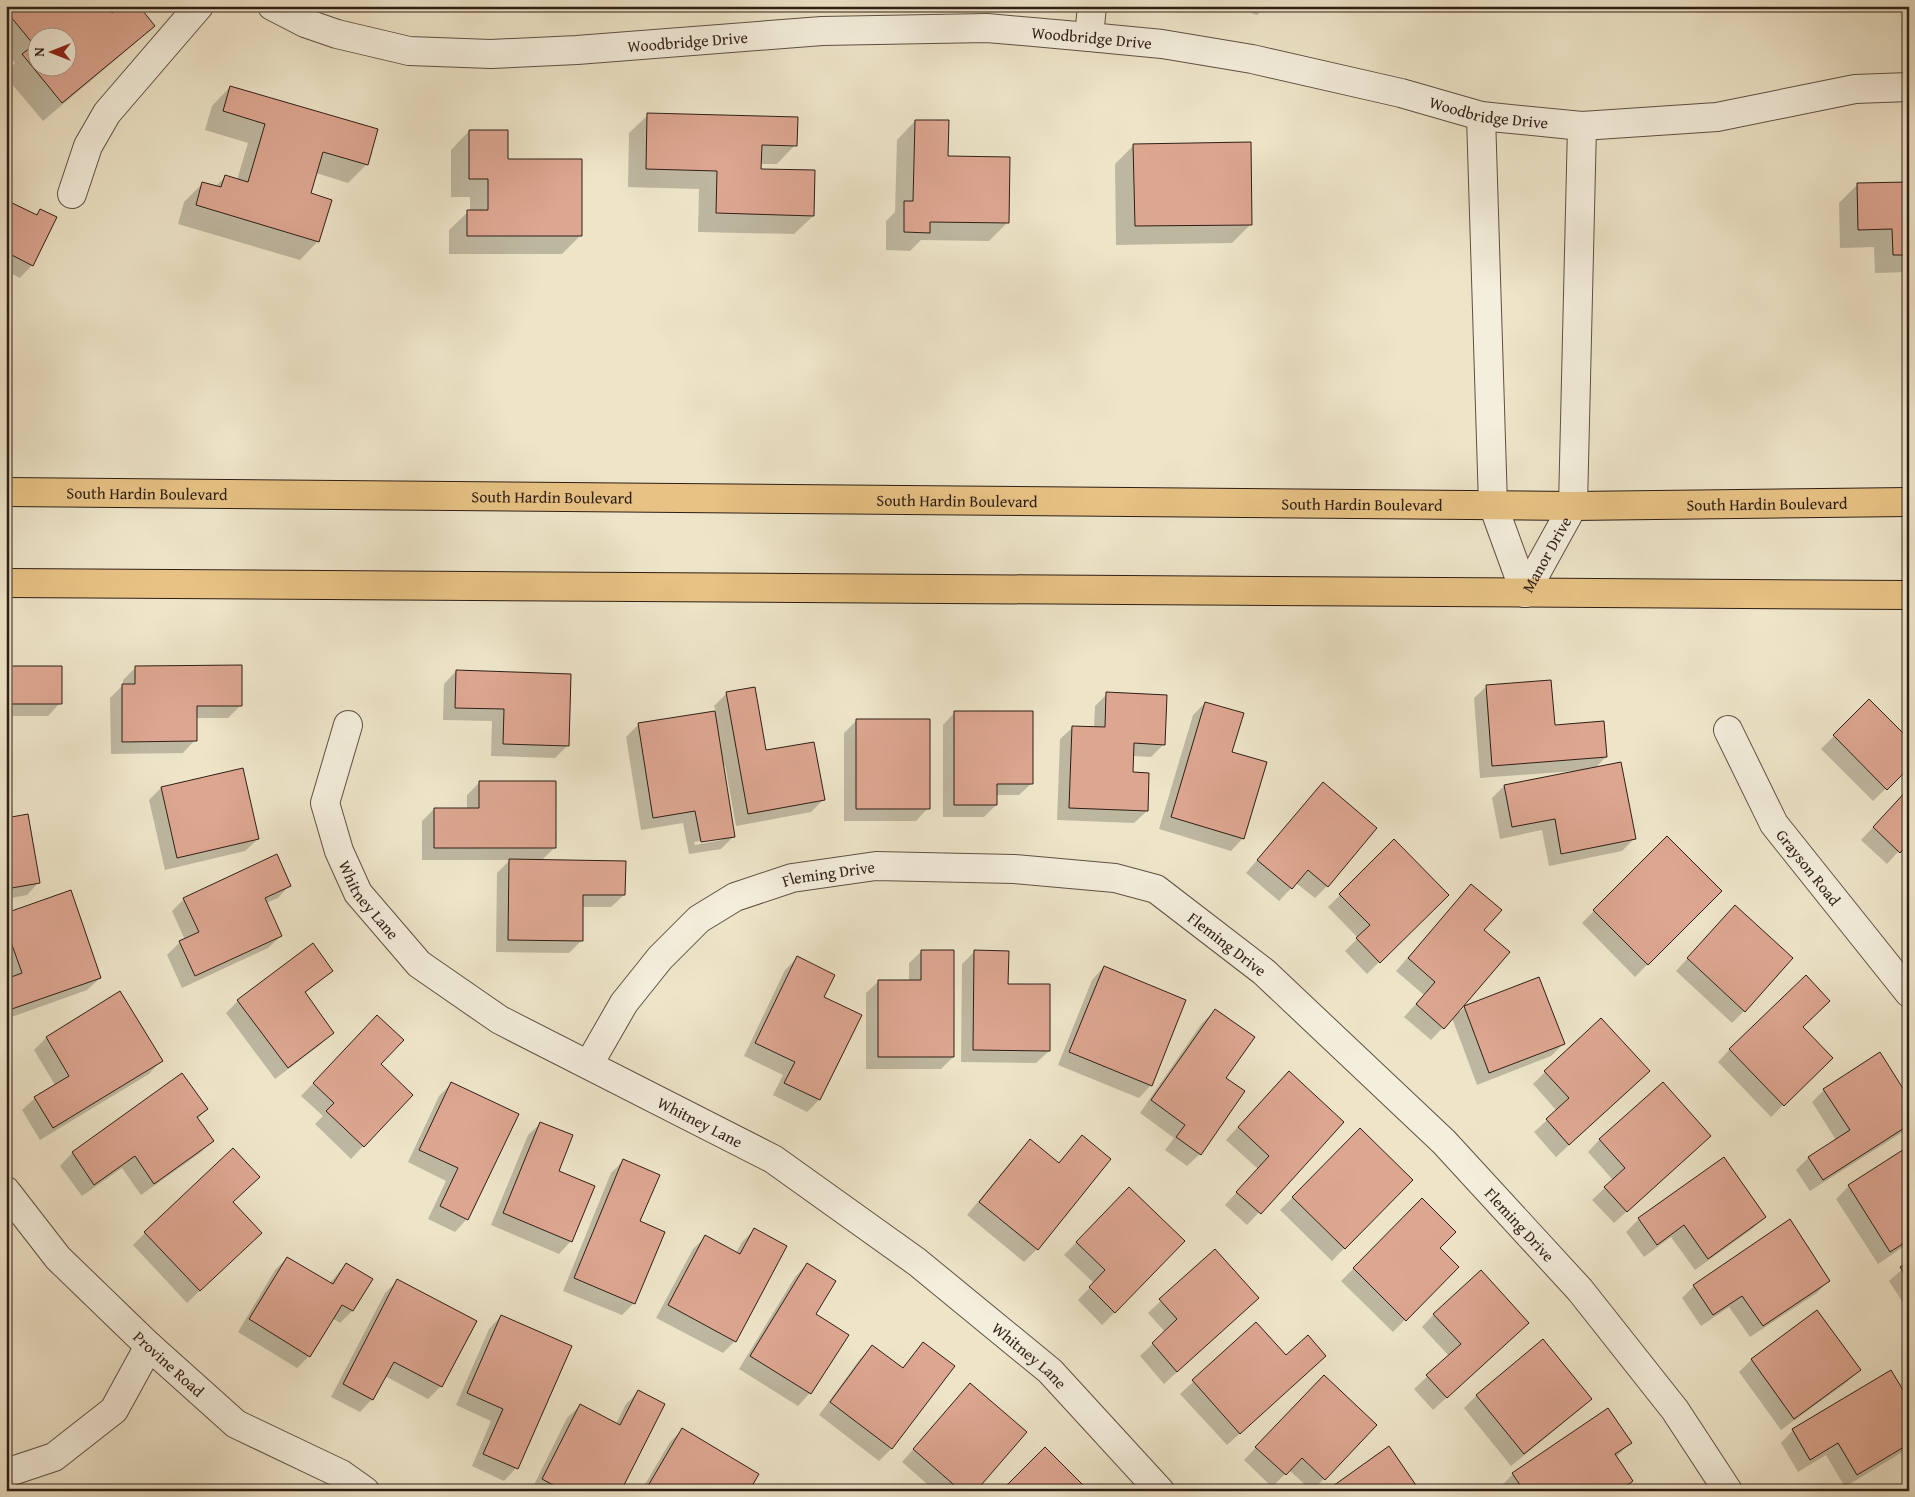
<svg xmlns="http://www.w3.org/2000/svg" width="1915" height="1497" viewBox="0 0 1915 1497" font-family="'Gentium Book Plus',serif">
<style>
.shadow{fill:#0003;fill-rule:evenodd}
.building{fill:#dda691;stroke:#2f1e16;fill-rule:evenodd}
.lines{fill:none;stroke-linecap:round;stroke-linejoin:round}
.minor-casing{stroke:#5f5043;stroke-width:30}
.major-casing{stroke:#2f1e16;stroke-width:30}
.minor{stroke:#f4eedc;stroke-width:28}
.major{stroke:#e7c284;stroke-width:28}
.labels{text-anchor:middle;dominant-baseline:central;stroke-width:4;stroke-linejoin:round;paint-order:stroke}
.street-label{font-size:16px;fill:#2f1e16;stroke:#f4eedc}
</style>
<rect width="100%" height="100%" fill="#eee5c9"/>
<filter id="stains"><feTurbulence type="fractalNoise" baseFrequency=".004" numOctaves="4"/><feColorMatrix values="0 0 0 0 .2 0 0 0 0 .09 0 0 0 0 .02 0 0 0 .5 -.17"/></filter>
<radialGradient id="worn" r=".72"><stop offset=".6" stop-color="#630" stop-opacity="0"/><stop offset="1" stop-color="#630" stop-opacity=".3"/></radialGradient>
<!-- shadow -->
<path class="shadow" d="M 10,6 L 153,26 L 134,44 L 43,121 L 6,77 L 6,72 L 15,63 L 6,52 L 6,9 ZM 38,38 L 68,38 L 68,68 L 38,68 Z
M 1231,6 L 1266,6 L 1257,15 Z
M 230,87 L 367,164 L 348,183 L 316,173 L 309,194 L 318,241 L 300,260 L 178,224 L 184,202 L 203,183 L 215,187 L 225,177 L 237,180 L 248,143 L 205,130 L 212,106 Z
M 648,115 L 795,145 L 777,164 L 760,164 L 760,170 L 813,216 L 794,234 L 698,232 L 699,189 L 628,187 L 629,133 Z
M 915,121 L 1007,223 L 989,241 L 921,240 L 910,251 L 886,250 L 886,221 L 895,212 L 897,140 Z
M 469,131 L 507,160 L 580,236 L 562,254 L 449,254 L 449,230 L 468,212 L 470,212 L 470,197 L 451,197 L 451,150 Z
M 1134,145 L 1251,224 L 1232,243 L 1116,245 L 1115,164 Z
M 1858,184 L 1909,184 L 1909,272 L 1875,273 L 1874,247 L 1840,248 L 1839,203 Z
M 6,202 L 35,216 L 40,210 L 32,265 L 20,278 L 6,271 Z
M 6,667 L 60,703 L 48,716 L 9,716 L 9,747 L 6,751 Z
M 135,668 L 241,705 L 228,718 L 195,718 L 195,740 L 183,753 L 111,754 L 110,698 L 123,685 L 123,680 Z
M 456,671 L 568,745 L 555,758 L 491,756 L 492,721 L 443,720 L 444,684 Z
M 1487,686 L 1606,757 L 1594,769 L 1634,839 L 1622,851 L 1549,866 L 1542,830 L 1500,839 L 1492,798 L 1504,786 L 1575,772 L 1575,771 L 1480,778 L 1474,698 Z
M 727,693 L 765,752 L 823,800 L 811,812 L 736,826 L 725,765 L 722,765 L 734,836 L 721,849 L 689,854 L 683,823 L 641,830 L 626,737 L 639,724 L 716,712 L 714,706 ZM 722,838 L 722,840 L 695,845 L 694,842 Z
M 1107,694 L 1164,744 L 1151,757 L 1132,756 L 1132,774 L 1147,811 L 1134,823 L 1057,820 L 1060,739 L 1073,727 L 1094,728 L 1095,706 Z
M 1869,701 L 1909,766 L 1873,801 L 1821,749 Z
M 1205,703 L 1230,752 L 1243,838 L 1231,851 L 1159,829 L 1193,715 Z
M 955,712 L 1032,783 L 1019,795 L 996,795 L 996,805 L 984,817 L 943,817 L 943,725 Z
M 856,721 L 928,808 L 916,821 L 844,821 L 844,733 Z
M 479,783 L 555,847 L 541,861 L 624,895 L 611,907 L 582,907 L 581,941 L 569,953 L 496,952 L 497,873 L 510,860 L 422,860 L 422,821 L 434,809 L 467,809 L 467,795 Z
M 1323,784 L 1327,886 L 1315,898 L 1296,883 L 1279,901 L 1246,873 Z
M 161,788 L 258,839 L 245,851 L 165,870 L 149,800 Z
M 1909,789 L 1909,844 L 1907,842 L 1887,864 L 1861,840 Z
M 6,819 L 39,882 L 27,895 L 6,899 Z
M 1667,837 L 1720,891 L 1635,977 L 1582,923 Z
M 1394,841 L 1447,895 L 1367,974 L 1345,951 L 1358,938 L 1328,907 Z
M 290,885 L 278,898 L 266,903 L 281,936 L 268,948 L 182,988 L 167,955 L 180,942 L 185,940 L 172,911 L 184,899 Z
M 1471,885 L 1482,930 L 1458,1011 L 1460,1012 L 1465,1007 L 1563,1044 L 1551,1056 L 1477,1085 L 1452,1018 L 1431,1040 L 1404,1017 L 1424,995 L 1396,971 Z
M 6,914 L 100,978 L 87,990 L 6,1019 L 6,980 L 8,980 Z
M 1723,919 L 1744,1011 L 1732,1023 L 1676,971 Z
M 922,951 L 953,1057 L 941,1069 L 866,1069 L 866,993 L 879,981 L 909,981 L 909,963 Z
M 975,951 L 1007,985 L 1049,1051 L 1036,1063 L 961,1062 L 962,964 Z
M 797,958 L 819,1100 L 807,1112 L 773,1095 L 783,1075 L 744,1056 L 785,970 Z
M 1104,967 L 1151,1085 L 1139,1098 L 1058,1065 L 1092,980 Z
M 332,971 L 304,994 L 333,1033 L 320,1045 L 275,1079 L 226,1013 L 238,1001 Z
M 120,993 L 161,1061 L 149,1074 L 40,1140 L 22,1110 L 35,1098 L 55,1085 L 34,1050 L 46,1038 Z
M 1215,1011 L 1224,1079 L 1200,1154 L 1187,1166 L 1165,1150 L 1174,1138 L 1140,1113 L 1202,1023 Z
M 1802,1027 L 1831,1058 L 1771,1117 L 1718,1062 L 1730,1049 Z
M 365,1029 L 379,1064 L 411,1095 L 351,1159 L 315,1124 L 323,1116 L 301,1096 Z
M 1545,1072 L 1636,1084 L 1556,1157 L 1534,1132 L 1557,1111 L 1533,1084 Z
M 182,1075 L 207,1109 L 197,1119 L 212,1141 L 200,1153 L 141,1195 L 122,1168 L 82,1196 L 60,1166 L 72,1153 Z
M 452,1083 L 467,1219 L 455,1232 L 428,1219 L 446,1181 L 408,1162 L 439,1096 Z
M 1276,1085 L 1343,1123 L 1247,1225 L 1225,1205 L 1258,1169 L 1226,1140 Z
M 1824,1090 L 1909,1100 L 1909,1128 L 1810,1191 L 1796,1170 L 1808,1158 L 1836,1140 L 1812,1102 Z
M 541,1123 L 557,1171 L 571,1241 L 559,1254 L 491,1225 L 528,1135 Z
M 1360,1130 L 1411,1180 L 1332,1261 L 1280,1210 Z
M 1082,1137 L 1110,1159 L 1037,1249 L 1024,1262 L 967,1215 L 1018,1153 L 1030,1141 L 1058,1163 Z
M 1600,1139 L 1697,1149 L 1614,1223 L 1592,1200 L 1613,1180 L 1588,1152 Z
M 1909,1148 L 1909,1243 L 1878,1264 L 1836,1199 L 1849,1186 Z
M 1723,1159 L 1765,1217 L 1752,1229 L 1695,1270 L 1671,1237 L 1644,1257 L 1626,1232 L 1639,1219 Z
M 624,1160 L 639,1222 L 634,1303 L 622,1315 L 563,1291 L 611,1173 Z
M 1422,1200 L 1438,1248 L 1457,1267 L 1393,1332 L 1341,1281 Z
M 1116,1201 L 1115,1312 L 1102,1325 L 1078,1300 L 1094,1283 L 1064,1255 Z
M 232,1203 L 248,1245 L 187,1303 L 133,1245 L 145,1233 Z
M 754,1230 L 735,1341 L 723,1353 L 656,1318 L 693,1249 L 705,1237 L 736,1253 L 742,1242 Z
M 1214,1251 L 1245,1310 L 1164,1384 L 1140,1356 L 1165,1332 L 1148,1313 Z
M 287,1258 L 329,1284 L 346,1264 L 352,1311 L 340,1323 L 332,1318 L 309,1356 L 297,1368 L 238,1332 L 275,1270 Z
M 1909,1263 L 1909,1312 L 1889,1281 Z
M 807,1264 L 814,1315 L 810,1393 L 798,1406 L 739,1369 L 795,1277 Z
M 398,1280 L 441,1386 L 428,1399 L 385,1376 L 372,1399 L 360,1412 L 331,1397 L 385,1293 Z
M 1829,1280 L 1817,1293 L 1750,1337 L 1729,1307 L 1701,1326 L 1682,1298 L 1694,1286 Z
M 1817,1311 L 1859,1370 L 1847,1382 L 1781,1430 L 1739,1372 L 1751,1360 Z
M 1434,1314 L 1515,1335 L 1433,1410 L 1414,1389 L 1449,1356 L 1422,1327 Z
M 501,1316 L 516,1468 L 504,1481 L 472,1466 L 491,1421 L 456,1405 L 489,1329 Z
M 1256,1324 L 1286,1357 L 1312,1368 L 1227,1445 L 1180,1394 Z
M 923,1344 L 953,1366 L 891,1449 L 879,1461 L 819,1415 L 860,1359 L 872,1347 L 901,1369 Z
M 970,1385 L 975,1491 L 935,1491 L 902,1462 Z
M 1311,1389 L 1375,1425 L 1312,1491 L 1289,1470 L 1272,1487 L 1244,1460 Z
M 639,1391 L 620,1491 L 531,1491 L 567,1418 L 580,1406 L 616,1424 L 626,1404 Z
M 1476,1396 L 1590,1399 L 1578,1411 L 1511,1466 L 1464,1408 Z
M 1909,1403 L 1909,1448 L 1845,1487 L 1826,1455 L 1798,1472 L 1781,1443 L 1793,1430 Z
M 682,1430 L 748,1491 L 641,1491 L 670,1442 Z
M 1630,1443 L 1616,1457 L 1632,1481 L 1622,1491 L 1504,1491 L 1501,1486 L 1513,1474 Z
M 1909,1481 L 1909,1491 L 1902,1491 Z"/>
<!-- building -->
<path class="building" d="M 8,6 L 107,6 L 112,13 L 121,6 L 139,6 L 155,26 L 62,103 L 22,54 L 34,45 L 6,11 ZM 38,38 L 68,38 L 68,68 L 38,68 Z
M 230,86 L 378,129 L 368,165 L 323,152 L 311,193 L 332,200 L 319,242 L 196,205 L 202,182 L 221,187 L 225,175 L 248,182 L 265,124 L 223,111 Z
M 647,113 L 798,117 L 797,146 L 762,145 L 761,169 L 815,170 L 814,216 L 716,213 L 717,171 L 646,169 Z
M 915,120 L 949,120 L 948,156 L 1010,157 L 1009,223 L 930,222 L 930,233 L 904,232 L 904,201 L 913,201 Z
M 469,130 L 508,130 L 508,159 L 582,159 L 582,236 L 467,236 L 467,210 L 488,210 L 488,179 L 469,179 Z
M 1251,142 L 1252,225 L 1135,226 L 1133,144 Z
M 1909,182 L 1909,255 L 1893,255 L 1892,229 L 1858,230 L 1857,183 Z
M 6,200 L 37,215 L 40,209 L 57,217 L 33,266 L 6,252 Z
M 242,665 L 242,706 L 197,706 L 197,741 L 122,742 L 122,684 L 135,684 L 135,666 Z
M 6,666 L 62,666 L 62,704 L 11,704 L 11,748 L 6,748 Z
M 456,670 L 571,674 L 569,746 L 503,744 L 504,709 L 455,708 Z
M 1551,680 L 1555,725 L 1604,721 L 1607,757 L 1492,766 L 1486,685 Z
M 755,687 L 766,750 L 814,742 L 825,800 L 748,814 L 726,692 Z
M 1106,692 L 1167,695 L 1165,745 L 1134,743 L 1133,772 L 1149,773 L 1148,811 L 1069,808 L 1072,726 L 1105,727 Z
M 1869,699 L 1909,739 L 1909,768 L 1887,790 L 1833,735 Z
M 1205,702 L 1244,713 L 1232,752 L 1267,762 L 1244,839 L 1171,817 Z
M 715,711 L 735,837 L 701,842 L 695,811 L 653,818 L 638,723 Z
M 954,711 L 1033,711 L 1033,784 L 997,784 L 997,805 L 954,805 Z
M 856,719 L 930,719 L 930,809 L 856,809 Z
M 1621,762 L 1636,839 L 1561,854 L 1555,819 L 1512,827 L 1504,785 Z
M 243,768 L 259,839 L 177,858 L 161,787 Z
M 479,781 L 556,781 L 556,848 L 434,848 L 434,808 L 479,808 Z
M 1323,782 L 1377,828 L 1328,887 L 1308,870 L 1292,889 L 1257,860 Z
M 1909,788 L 1909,843 L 1900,853 L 1873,827 Z
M 28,814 L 40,883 L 6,889 L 6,818 Z
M 1667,836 L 1722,891 L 1648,965 L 1593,910 Z
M 1394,839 L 1449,895 L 1380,963 L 1356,938 L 1370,925 L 1339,894 Z
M 277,854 L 291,886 L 265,898 L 282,936 L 195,976 L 179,941 L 199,932 L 183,898 Z
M 509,859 L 626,861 L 625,895 L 583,895 L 583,941 L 508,940 Z
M 1471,884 L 1502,910 L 1484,930 L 1510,952 L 1444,1029 L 1416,1004 L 1435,982 L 1408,958 Z
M 71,890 L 101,978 L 6,1011 L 6,979 L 22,973 L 6,928 L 6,913 Z
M 1735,905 L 1793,958 L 1745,1012 L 1687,958 Z
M 313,943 L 333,971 L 305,992 L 334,1033 L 288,1068 L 237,1000 Z
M 921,950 L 954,950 L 954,1057 L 878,1057 L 878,980 L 921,980 Z
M 974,950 L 1009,951 L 1008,984 L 1050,984 L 1050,1051 L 973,1050 Z
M 797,956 L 835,975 L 824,997 L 862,1015 L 820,1100 L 784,1083 L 795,1062 L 755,1043 Z
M 1104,966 L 1186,1000 L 1152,1086 L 1069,1052 Z
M 1806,975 L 1830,1001 L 1803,1027 L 1833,1058 L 1784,1106 L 1729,1049 Z
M 1539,977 L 1565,1044 L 1489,1073 L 1464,1006 Z
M 120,991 L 163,1061 L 53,1128 L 34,1097 L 69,1076 L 46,1037 Z
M 1215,1009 L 1255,1037 L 1226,1078 L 1245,1091 L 1201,1155 L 1176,1137 L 1185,1125 L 1151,1100 Z
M 377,1015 L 404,1040 L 381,1064 L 413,1095 L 364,1147 L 326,1111 L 334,1103 L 313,1083 Z
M 1601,1018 L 1650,1071 L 1569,1145 L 1546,1119 L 1569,1098 L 1544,1071 Z
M 1880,1052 L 1909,1098 L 1909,1125 L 1823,1180 L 1808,1157 L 1850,1130 L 1823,1089 Z
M 1289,1071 L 1344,1122 L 1261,1214 L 1236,1192 L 1269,1156 L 1238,1127 Z
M 182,1073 L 208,1109 L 197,1117 L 214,1141 L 154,1184 L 135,1156 L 94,1185 L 72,1152 Z
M 451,1082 L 519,1114 L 468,1220 L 440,1206 L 458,1168 L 419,1150 Z
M 1663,1082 L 1711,1136 L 1627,1212 L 1604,1187 L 1625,1168 L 1599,1139 Z
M 540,1122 L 573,1135 L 559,1171 L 595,1186 L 572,1242 L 503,1213 Z
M 1360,1128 L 1413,1180 L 1345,1249 L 1292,1197 Z
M 1082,1135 L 1111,1159 L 1038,1250 L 979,1202 L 1030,1139 L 1059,1163 Z
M 1909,1146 L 1909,1240 L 1890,1252 L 1848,1185 Z
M 233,1148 L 260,1177 L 233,1202 L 262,1233 L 200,1291 L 144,1232 Z
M 1724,1157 L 1766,1217 L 1708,1259 L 1684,1225 L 1657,1245 L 1638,1218 Z
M 623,1159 L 660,1175 L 640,1221 L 665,1232 L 635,1304 L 574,1278 Z
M 1129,1187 L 1185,1241 L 1115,1313 L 1089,1287 L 1105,1270 L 1076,1242 Z
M 1422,1198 L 1456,1232 L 1440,1248 L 1459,1267 L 1406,1321 L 1353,1268 Z
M 1790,1219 L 1830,1281 L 1763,1326 L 1742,1296 L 1713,1315 L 1693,1285 Z
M 754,1228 L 787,1246 L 736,1342 L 668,1305 L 705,1235 L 740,1254 Z
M 1215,1249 L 1259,1298 L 1177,1372 L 1152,1343 L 1177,1319 L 1159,1299 Z
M 287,1257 L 333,1284 L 346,1263 L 373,1279 L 353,1311 L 342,1305 L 310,1357 L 249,1319 Z
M 1909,1262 L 1909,1280 L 1900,1267 Z
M 807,1263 L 836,1281 L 816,1314 L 849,1335 L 811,1394 L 750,1356 Z
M 1481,1270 L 1529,1323 L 1447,1398 L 1426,1375 L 1461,1344 L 1433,1314 Z
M 397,1279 L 477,1321 L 442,1387 L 394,1362 L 373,1400 L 343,1384 Z
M 1817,1310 L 1861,1370 L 1794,1419 L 1751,1359 Z
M 501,1315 L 572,1346 L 518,1469 L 483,1454 L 503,1409 L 467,1393 Z
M 1256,1322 L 1286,1355 L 1308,1335 L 1326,1356 L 1240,1434 L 1192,1380 Z
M 1543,1339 L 1592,1399 L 1524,1454 L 1476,1395 Z
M 923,1342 L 955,1366 L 892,1449 L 830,1402 L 872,1345 L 903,1368 Z
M 1891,1370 L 1909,1400 L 1909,1444 L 1857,1475 L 1838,1443 L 1810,1460 L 1792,1429 Z
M 1324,1375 L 1377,1425 L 1325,1480 L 1302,1458 L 1286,1475 L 1255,1447 Z
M 970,1383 L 1027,1432 L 976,1491 L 961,1491 L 913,1449 Z
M 638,1390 L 665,1404 L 621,1491 L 564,1491 L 542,1479 L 580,1404 L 620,1425 Z
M 1608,1408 L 1632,1443 L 1615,1454 L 1633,1481 L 1619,1491 L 1524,1491 L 1512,1473 Z
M 682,1428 L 759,1474 L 749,1491 L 645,1491 Z
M 1389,1446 L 1420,1491 L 1326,1491 Z
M 1045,1447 L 1089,1491 L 1001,1491 Z"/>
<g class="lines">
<!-- minor casing -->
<g class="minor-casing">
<g id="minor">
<path id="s1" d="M 272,6 L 305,23 L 337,34 L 409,51 L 491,54 L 577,50 L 822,31 L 987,28 L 1089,37 L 1162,44 L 1252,59 L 1401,93 L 1481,116 L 1582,126 L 1717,117 L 1855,89 L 1909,87"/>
<path d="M 1089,37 L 1092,6"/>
<path d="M 1481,116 L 1493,505 L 1525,593"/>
<path d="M 72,194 L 88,146 L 107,113 L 199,6"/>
<path id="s2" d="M 1525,593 L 1573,506 L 1582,126"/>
<path id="s3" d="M 348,725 L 325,803 L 339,851 L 358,893 L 419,964 L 500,1020 L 773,1159 L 917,1262 L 1050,1371 L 1160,1491"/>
<path id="s4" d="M 1728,730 L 1774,824 L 1909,993"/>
<path id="s5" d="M 589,1064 L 624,1003 L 660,958 L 699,919 L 735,897 L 792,878 L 876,866 L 1014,869 L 1115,878 L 1156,889 L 1264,972 L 1444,1142 L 1580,1290 L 1675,1410 L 1728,1491"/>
<path id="s6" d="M 6,1191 L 58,1258 L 149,1346 L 236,1424 L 341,1474 L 365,1491"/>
<path d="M 6,1473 L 54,1457 L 114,1410 L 149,1346"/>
</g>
</g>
<!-- major casing -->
<g class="major-casing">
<g id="major">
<path id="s7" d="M 6,492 L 1573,506 L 1909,502"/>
<path d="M 6,583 L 1909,595"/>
</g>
</g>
<!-- minor -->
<use href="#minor" class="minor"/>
<!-- major -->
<use href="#major" class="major"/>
</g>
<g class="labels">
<!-- street labels -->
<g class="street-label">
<text stroke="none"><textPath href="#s1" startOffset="829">Woodbridge Drive</textPath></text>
<text stroke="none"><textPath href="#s1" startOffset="424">Woodbridge Drive</textPath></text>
<text stroke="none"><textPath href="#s1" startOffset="1234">Woodbridge Drive</textPath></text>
<text stroke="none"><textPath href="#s7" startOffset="141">South Hardin Boulevard</textPath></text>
<text stroke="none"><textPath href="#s7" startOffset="546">South Hardin Boulevard</textPath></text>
<text stroke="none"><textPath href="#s7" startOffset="951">South Hardin Boulevard</textPath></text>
<text stroke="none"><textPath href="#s7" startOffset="1356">South Hardin Boulevard</textPath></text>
<text stroke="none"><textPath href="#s7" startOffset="1761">South Hardin Boulevard</textPath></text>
<text stroke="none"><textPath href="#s2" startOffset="44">Manor Drive</textPath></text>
<text stroke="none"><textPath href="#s4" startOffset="160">Grayson Road</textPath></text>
<text stroke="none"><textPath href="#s5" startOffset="322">Fleming Drive</textPath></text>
<text stroke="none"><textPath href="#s3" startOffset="189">Whitney Lane</textPath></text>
<text stroke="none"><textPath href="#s5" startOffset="742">Fleming Drive</textPath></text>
<text stroke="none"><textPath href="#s3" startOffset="594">Whitney Lane</textPath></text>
<text stroke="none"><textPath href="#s5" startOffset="1148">Fleming Drive</textPath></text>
<text stroke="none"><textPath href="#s3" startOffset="999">Whitney Lane</textPath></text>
<text stroke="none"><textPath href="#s6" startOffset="238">Provine Road</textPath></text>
</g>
</g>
<!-- margin -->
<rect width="1915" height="1497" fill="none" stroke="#eee5c9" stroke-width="25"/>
<rect x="8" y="8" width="1900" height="1482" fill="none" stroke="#2f1e16" stroke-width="2.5"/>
<rect x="12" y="12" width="1890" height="1472" fill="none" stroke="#2f1e16"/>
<!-- north arrow -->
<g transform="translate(52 52) rotate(270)"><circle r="24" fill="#f4eedc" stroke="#a59b8d"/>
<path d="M0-4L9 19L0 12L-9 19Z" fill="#8f2418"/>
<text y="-8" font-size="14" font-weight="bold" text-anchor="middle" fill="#2f1e16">N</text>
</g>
<rect width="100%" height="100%" filter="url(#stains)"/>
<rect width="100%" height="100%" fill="url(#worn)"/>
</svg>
